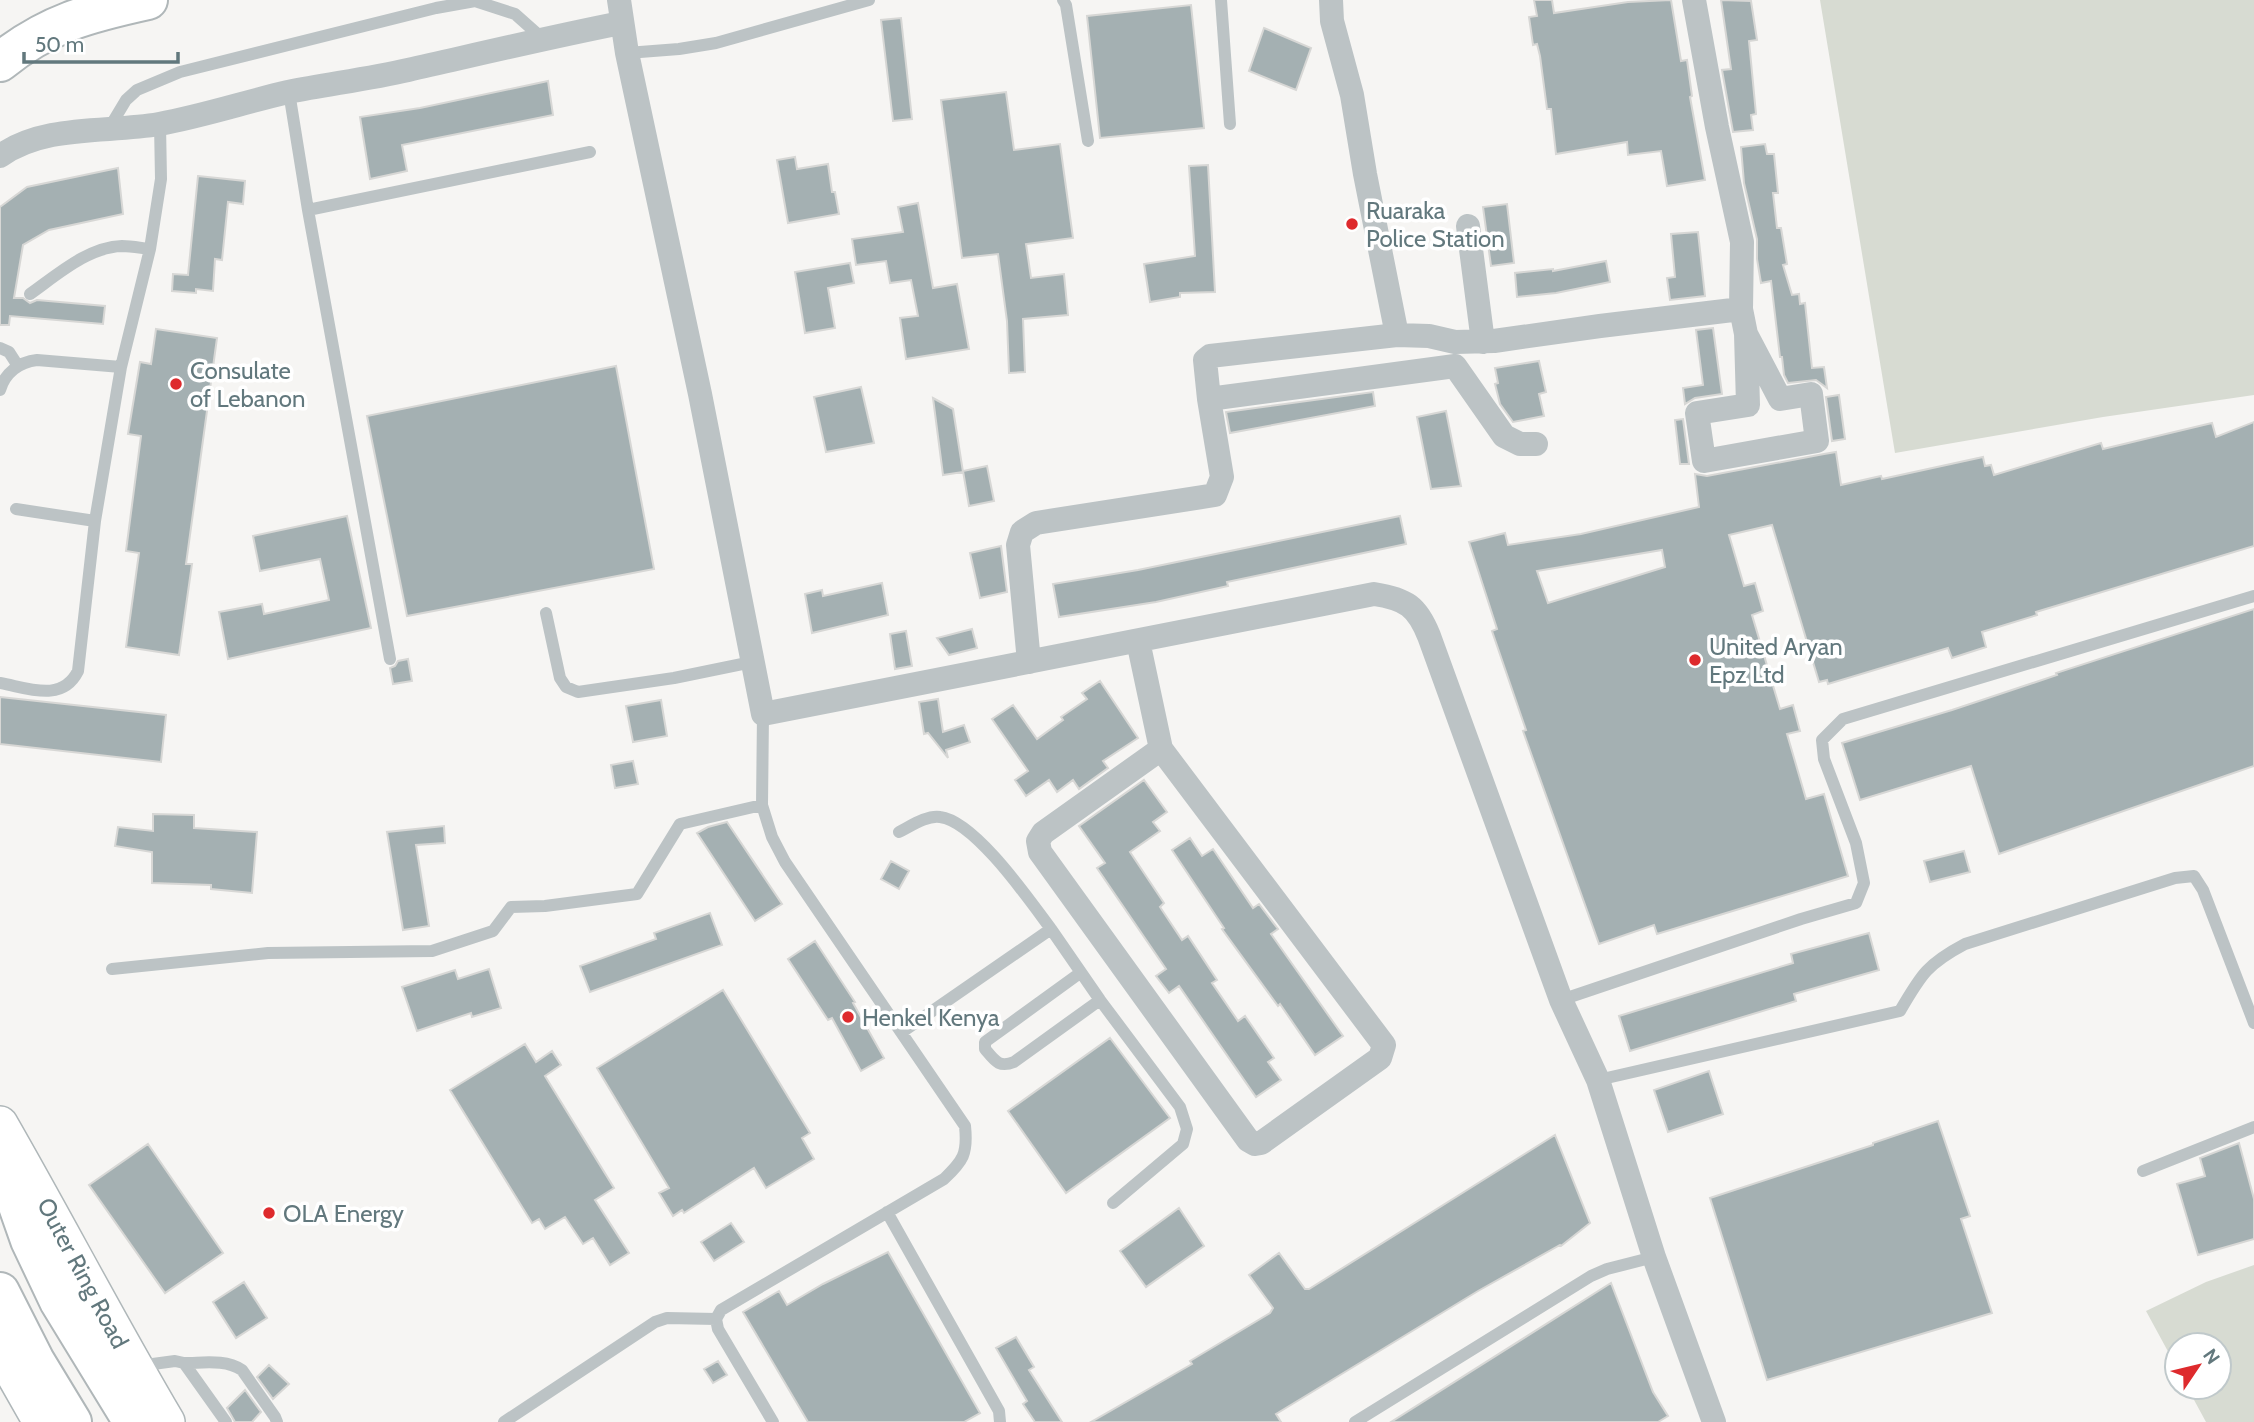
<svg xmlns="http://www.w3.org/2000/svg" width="2254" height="1422" viewBox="0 0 2254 1422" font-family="Cabin,sans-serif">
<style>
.green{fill:#d7dbd2}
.building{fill:#a4b0b2;stroke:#d7d7d5;stroke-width:2;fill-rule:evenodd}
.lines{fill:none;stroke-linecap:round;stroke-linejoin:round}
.secondary-casing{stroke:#afb7b9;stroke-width:38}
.primary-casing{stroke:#b0b7b9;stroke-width:42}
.service{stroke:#bcc3c5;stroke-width:12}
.minor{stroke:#bcc3c5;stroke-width:24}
.secondary{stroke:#fff;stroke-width:35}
.primary{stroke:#fff;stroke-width:38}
.poi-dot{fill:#de2a2d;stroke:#fff;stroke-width:2.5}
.labels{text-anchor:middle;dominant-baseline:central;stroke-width:7;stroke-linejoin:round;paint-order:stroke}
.poi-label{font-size:24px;fill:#62787d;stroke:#fff;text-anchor:start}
.street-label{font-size:24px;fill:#62787d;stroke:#fff}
</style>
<rect width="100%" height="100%" fill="#f6f5f3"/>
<!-- green -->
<path class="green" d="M 1820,0 L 2254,0 L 2254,395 L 2103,417 L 1895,453 Z
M 2254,1265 L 2254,1422 L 2206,1422 L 2187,1387 L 2219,1387 L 2219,1345 L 2177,1345 L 2177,1368 L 2146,1311 L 2206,1282 Z"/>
<!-- building -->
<path class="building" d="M 1534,0 L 1552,0 L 1554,13 L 1628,2 L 1671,0 L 1681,61 L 1687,60 L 1692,96 L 1690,97 L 1705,180 L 1667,186 L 1661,151 L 1628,155 L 1627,142 L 1556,154 L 1551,109 L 1547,109 L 1540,56 L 1537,44 L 1533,45 L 1529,17 L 1537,16 Z
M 1721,0 L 1751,1 L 1757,40 L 1749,41 L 1756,114 L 1751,115 L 1753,130 L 1733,132 L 1722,70 L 1731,69 Z
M 1191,5 L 1204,128 L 1100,138 L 1087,16 Z
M 901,18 L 912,119 L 893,121 L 881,20 Z
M 1264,28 L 1311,48 L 1296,90 L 1249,71 Z
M 548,81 L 553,115 L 402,145 L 407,171 L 370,179 L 360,117 L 420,108 Z
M 1006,92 L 1014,150 L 1060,144 L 1073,238 L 1026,244 L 1031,278 L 1064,274 L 1068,315 L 1023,319 L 1025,372 L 1009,373 L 1007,321 L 998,254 L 962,258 L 941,100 Z
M 1765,144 L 1767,154 L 1774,154 L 1778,193 L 1773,193 L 1777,228 L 1781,228 L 1787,264 L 1783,265 L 1792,295 L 1799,294 L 1800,304 L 1805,303 L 1812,368 L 1824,367 L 1827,388 L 1816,380 L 1788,383 L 1784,375 L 1782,357 L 1780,357 L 1771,281 L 1761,283 L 1757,259 L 1757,239 L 1744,183 L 1741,147 Z
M 795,157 L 797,169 L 828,164 L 832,192 L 835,192 L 839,214 L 788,223 L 777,160 Z
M 1208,165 L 1215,292 L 1180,293 L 1180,297 L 1150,302 L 1144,264 L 1195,256 L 1189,166 Z
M 118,168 L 123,214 L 49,230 L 23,245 L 14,298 L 23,298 L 30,303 L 37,300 L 105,306 L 103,324 L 10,316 L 9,325 L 0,325 L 0,207 L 27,187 Z
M 198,176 L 245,181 L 243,204 L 228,202 L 222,260 L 215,259 L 213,291 L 196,289 L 196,293 L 172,291 L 173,274 L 188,275 Z
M 918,203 L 933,288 L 957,284 L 969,349 L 906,359 L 900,318 L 918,316 L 911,280 L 890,283 L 886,261 L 856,265 L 852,239 L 903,232 L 898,207 Z
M 1507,204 L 1514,263 L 1491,266 L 1483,207 Z
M 1698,232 L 1705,296 L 1670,300 L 1667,278 L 1675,277 L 1671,234 Z
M 1606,261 L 1610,282 L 1556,293 L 1517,297 L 1515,273 L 1553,269 L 1553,271 Z
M 850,263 L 854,283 L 828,288 L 835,328 L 805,333 L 795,272 Z
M 1713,328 L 1722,394 L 1695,398 L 1685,404 L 1683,388 L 1703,385 L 1696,330 Z
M 156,329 L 217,338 L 186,564 L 192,564 L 179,655 L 126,647 L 139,553 L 126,551 L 141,436 L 128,434 L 140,362 L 151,364 Z
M 1539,361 L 1546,392 L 1539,394 L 1544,416 L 1513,422 L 1500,404 L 1495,384 L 1498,383 L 1495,368 Z
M 616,366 L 654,569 L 407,616 L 367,416 Z
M 861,387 L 874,443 L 826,452 L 814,397 Z
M 1373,392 L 1375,406 L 1230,433 L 1226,412 Z
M 1839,395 L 1845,439 L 1832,441 L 1826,397 Z
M 933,398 L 953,409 L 963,472 L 943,475 Z
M 1446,411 L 1461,486 L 1431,489 L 1417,417 Z
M 1683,419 L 1689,464 L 1680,464 L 1675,420 Z
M 2254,422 L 2254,546 L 2036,612 L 2037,615 L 1982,632 L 1986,647 L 1952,658 L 1948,648 L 1828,684 L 1827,680 L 1819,682 L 1772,525 L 1729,535 L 1744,586 L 1755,583 L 1763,611 L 1752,615 L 1780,709 L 1793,705 L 1800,731 L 1787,734 L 1806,799 L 1824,794 L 1848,876 L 1657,934 L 1654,925 L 1599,944 L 1523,731 L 1526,730 L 1492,631 L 1497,629 L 1469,542 L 1505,533 L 1508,545 L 1581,534 L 1699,507 L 1695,474 L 1707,476 L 1824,454 L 1836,452 L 1841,485 L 1881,476 L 1882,479 L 1983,457 L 1985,466 L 1991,465 L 1994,475 L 2101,443 L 2103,449 L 2212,423 L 2216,437 ZM 1662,550 L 1665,567 L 1548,603 L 1537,571 Z
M 987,466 L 994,501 L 969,506 L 963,471 Z
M 347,516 L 371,628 L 228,659 L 219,612 L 262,604 L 264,614 L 329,600 L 320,559 L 260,571 L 253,536 Z
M 1400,516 L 1406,544 L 1227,582 L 1228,586 L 1156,602 L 1059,617 L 1053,584 L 1138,570 Z
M 1001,546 L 1007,592 L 980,598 L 970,553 Z
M 882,583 L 888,615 L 812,633 L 805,594 L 822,590 L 823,596 Z
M 2254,609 L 2254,766 L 1999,854 L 1971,766 L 1860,800 L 1842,743 L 1952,710 L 2057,675 L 2056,673 Z
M 972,629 L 977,648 L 949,655 L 937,638 Z
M 906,631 L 912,666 L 895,669 L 890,634 Z
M 408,659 L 412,681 L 393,684 L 390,668 L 395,666 L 398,661 Z
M 1100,681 L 1138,738 L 1103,761 L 1108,768 L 1079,789 L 1073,780 L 1057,792 L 1049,780 L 1026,796 L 1015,780 L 1028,771 L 992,719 L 1013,705 L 1037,739 L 1063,720 L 1061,717 L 1087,699 L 1082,693 Z
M 0,697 L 166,715 L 161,762 L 0,744 Z
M 938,699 L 943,732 L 964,725 L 970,742 L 946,750 L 948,758 L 928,733 L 924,734 L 919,702 Z
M 661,700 L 667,736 L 633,742 L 626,706 Z
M 633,761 L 638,784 L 615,788 L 611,765 Z
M 1144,780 L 1167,812 L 1153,822 L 1160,831 L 1130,852 L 1164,903 L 1160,907 L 1182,940 L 1188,936 L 1217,980 L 1212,983 L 1238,1021 L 1245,1016 L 1274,1058 L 1268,1062 L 1281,1080 L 1256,1097 L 1179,986 L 1169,993 L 1156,976 L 1166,969 L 1097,868 L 1105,863 L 1079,826 Z
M 153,814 L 194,815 L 194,828 L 257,832 L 252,893 L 211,889 L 211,885 L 152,883 L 152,852 L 115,846 L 118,827 L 153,831 Z
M 727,822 L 782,904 L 755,921 L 697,833 L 708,827 Z
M 444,826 L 445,843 L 416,845 L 429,926 L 403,930 L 387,832 Z
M 1190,838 L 1202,856 L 1213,849 L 1253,908 L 1259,904 L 1278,929 L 1271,934 L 1343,1036 L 1315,1055 L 1280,1004 L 1278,1006 L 1222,929 L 1224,928 L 1172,850 Z
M 1964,851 L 1970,872 L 1930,882 L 1924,861 Z
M 891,861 L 909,871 L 899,889 L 881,879 Z
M 710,913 L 722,945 L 590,992 L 580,966 L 656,939 L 654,933 Z
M 1869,933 L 1879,970 L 1794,994 L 1796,1001 L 1630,1051 L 1619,1016 L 1793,963 L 1791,954 Z
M 815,941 L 855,1002 L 853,1003 L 884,1058 L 861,1071 L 832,1018 L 828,1020 L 788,959 Z
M 489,969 L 501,1008 L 472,1017 L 471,1013 L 417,1031 L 402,987 L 455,970 L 458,979 Z
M 723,990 L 810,1133 L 802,1138 L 814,1159 L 766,1188 L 754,1168 L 684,1213 L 682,1210 L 673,1216 L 659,1193 L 669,1188 L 597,1068 Z
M 1110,1038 L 1170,1118 L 1066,1193 L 1008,1111 Z
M 525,1044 L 536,1062 L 552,1051 L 561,1065 L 545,1076 L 614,1188 L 595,1200 L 629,1253 L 610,1265 L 593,1238 L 583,1244 L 565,1217 L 545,1229 L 539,1219 L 532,1223 L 450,1090 Z
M 1709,1071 L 1723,1114 L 1668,1132 L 1654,1090 Z
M 1938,1121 L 1970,1216 L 1961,1219 L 1992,1313 L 1767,1380 L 1710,1198 L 1873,1145 L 1873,1143 Z
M 1555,1135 L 1590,1223 L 1561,1246 L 1560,1245 L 1478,1291 L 1276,1414 L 1281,1422 L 1091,1422 L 1192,1364 L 1190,1361 L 1270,1313 L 1273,1308 L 1249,1275 L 1279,1253 L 1305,1289 L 1309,1289 Z
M 2239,1143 L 2254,1199 L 2254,1239 L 2198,1255 L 2177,1184 L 2205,1176 L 2200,1158 Z
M 148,1144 L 223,1253 L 165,1293 L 89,1185 Z
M 1179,1208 L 1204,1246 L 1146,1287 L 1120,1251 Z
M 731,1223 L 744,1242 L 714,1261 L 701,1242 Z
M 888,1252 L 980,1413 L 964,1422 L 808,1422 L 743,1312 L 779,1291 L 787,1305 L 823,1284 Z
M 244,1282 L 267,1318 L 236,1338 L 213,1302 Z
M 1611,1283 L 1653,1392 L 1668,1416 L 1658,1422 L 1391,1422 Z
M 1016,1337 L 1034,1367 L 1029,1370 L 1062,1422 L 1035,1422 L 1023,1404 L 1027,1401 L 996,1348 Z
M 718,1361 L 727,1375 L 713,1383 L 704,1369 Z
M 269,1365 L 289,1384 L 273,1399 L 257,1377 Z
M 245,1390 L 261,1412 L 252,1422 L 235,1422 L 227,1408 Z"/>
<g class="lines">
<!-- secondary casing -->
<g class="secondary-casing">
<path id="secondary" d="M 0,1124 C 57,1223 109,1324 167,1422
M 0,1350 L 41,1422"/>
</g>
<!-- primary casing -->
<g class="primary-casing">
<path id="primary" d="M 0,62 C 48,23 89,13 148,0
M 0,1155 L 30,1240 L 59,1301 L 133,1422
M 0,1292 L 35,1361 L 72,1422"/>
</g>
<!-- service -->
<path class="service" d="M 1063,0 L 1066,5 L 1088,141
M 1221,0 L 1230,124
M 627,53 L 679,49 L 716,43 L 869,0
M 289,92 L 308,210 L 390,659
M 108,130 L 126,100 L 137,90 L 180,72 L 436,8 L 475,1 L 515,14 L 542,38
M 308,210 L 590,152
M 30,294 C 57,275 88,247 122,246 C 131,246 141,248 150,249
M 0,348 L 9,352 L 18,366
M 0,390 C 5,373 19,362 37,360 L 121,367
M 16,509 L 95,521
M 546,613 L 560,678 L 566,687 L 578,692 L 674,678 L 752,662
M 0,683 C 28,688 62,703 78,671 L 95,521 L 121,367 L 150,249 L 161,179 L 160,124
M 899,832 C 911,826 927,815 940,817 C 975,821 1030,901 1051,929
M 112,969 L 268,953 L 432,951 L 493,931 L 511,907 L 545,906 L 637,894 L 680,824 L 762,805
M 1080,973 L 985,1042 L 985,1049 C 995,1061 999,1068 1014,1062 L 1100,1000
M 1561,1000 L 1801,919 L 1856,903 L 1864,883 L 1856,843 L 1824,759 L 1822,740 L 1843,719 L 2254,596
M 902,1032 L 1051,929 L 1100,1000 L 1180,1107 L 1187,1129 L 1183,1144 L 1113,1203
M 1598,1080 L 1900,1011 C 1921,975 1927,964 1965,944 L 2175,878 L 2194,876 L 2203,890 L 2254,1023
M 2143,1171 L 2254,1127
M 887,1212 L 999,1411 L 1000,1422
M 716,1319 L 718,1329 L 773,1422
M 184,1363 C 204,1363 225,1359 242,1370 L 275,1417 L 277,1422
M 138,1366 L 175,1361 L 184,1363 L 226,1422
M 504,1422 L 655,1322 L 667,1318 L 716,1319 L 721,1310 L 944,1179 C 963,1161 968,1154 965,1126 L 785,862 L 772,837 L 762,805 L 763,714
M 1355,1422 L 1591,1276 L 1607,1269 L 1654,1257"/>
<!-- minor -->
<path class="minor" d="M 619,0 L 627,53 L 700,394 L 763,714 L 1374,594 C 1406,599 1417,606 1429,636 L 1561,1000 L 1598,1080 L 1654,1257 L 1714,1422
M 1331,0 L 1332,21 L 1352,95 L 1365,174 L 1397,335
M 0,156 C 45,124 107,133 159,124 C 203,116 245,102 288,92 C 328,84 369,79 408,70 C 479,54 550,37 621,23
M 1468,226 L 1483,342
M 1741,309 L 1746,334 L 1780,399 L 1811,394 L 1817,441 L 1704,461 L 1697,413 L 1748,405 L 1746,334
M 1209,399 L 1205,360 L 1210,356 L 1397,335 L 1429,336 L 1455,342 L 1494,341 L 1600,326 L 1741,309 L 1742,242 L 1717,127 L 1694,0
M 1138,641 L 1161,749 L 1384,1045 L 1380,1058 L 1261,1143 L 1255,1144 L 1248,1140 L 1040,852 L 1038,841 L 1043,833 L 1161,749
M 1029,662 L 1018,545 L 1022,532 L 1036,523 L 1215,495 L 1222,477 L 1209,399 L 1455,366 L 1504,436 L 1520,444 L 1536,444"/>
<!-- secondary -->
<use href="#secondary" class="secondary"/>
<!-- primary -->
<use href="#primary" class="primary"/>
</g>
<!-- markers -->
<g class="poi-dot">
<circle cx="1352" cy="224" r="7"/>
<circle cx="176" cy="384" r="7"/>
<circle cx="1695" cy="660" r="7"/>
<circle cx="848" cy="1017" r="7"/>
<circle cx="269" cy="1213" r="7"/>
</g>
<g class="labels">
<!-- poi labels -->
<g class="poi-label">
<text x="1366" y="210">Ruaraka<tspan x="1366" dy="28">Police Station</tspan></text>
<text x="190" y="370">Consulate<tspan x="190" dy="28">of Lebanon</tspan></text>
<text x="1709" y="646">United Aryan<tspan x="1709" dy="28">Epz Ltd</tspan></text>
<text x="862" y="1017">Henkel Kenya</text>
<text x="283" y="1213">OLA Energy</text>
</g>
<!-- street labels -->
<g class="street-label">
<text transform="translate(83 1273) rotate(62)">Outer Ring Road</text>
</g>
</g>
<!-- north arrow -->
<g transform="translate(2198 1366) rotate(55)"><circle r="33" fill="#ffffff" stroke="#c0c9cb" stroke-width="2"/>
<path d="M0-5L12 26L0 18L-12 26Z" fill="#de2a2d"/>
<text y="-10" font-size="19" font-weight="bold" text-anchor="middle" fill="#62787d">N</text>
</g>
<!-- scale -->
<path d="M24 52v10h154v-10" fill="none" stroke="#62787d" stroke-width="3.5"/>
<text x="35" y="52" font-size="21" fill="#62787d" stroke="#ffffff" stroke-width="5" paint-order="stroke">50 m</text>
</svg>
